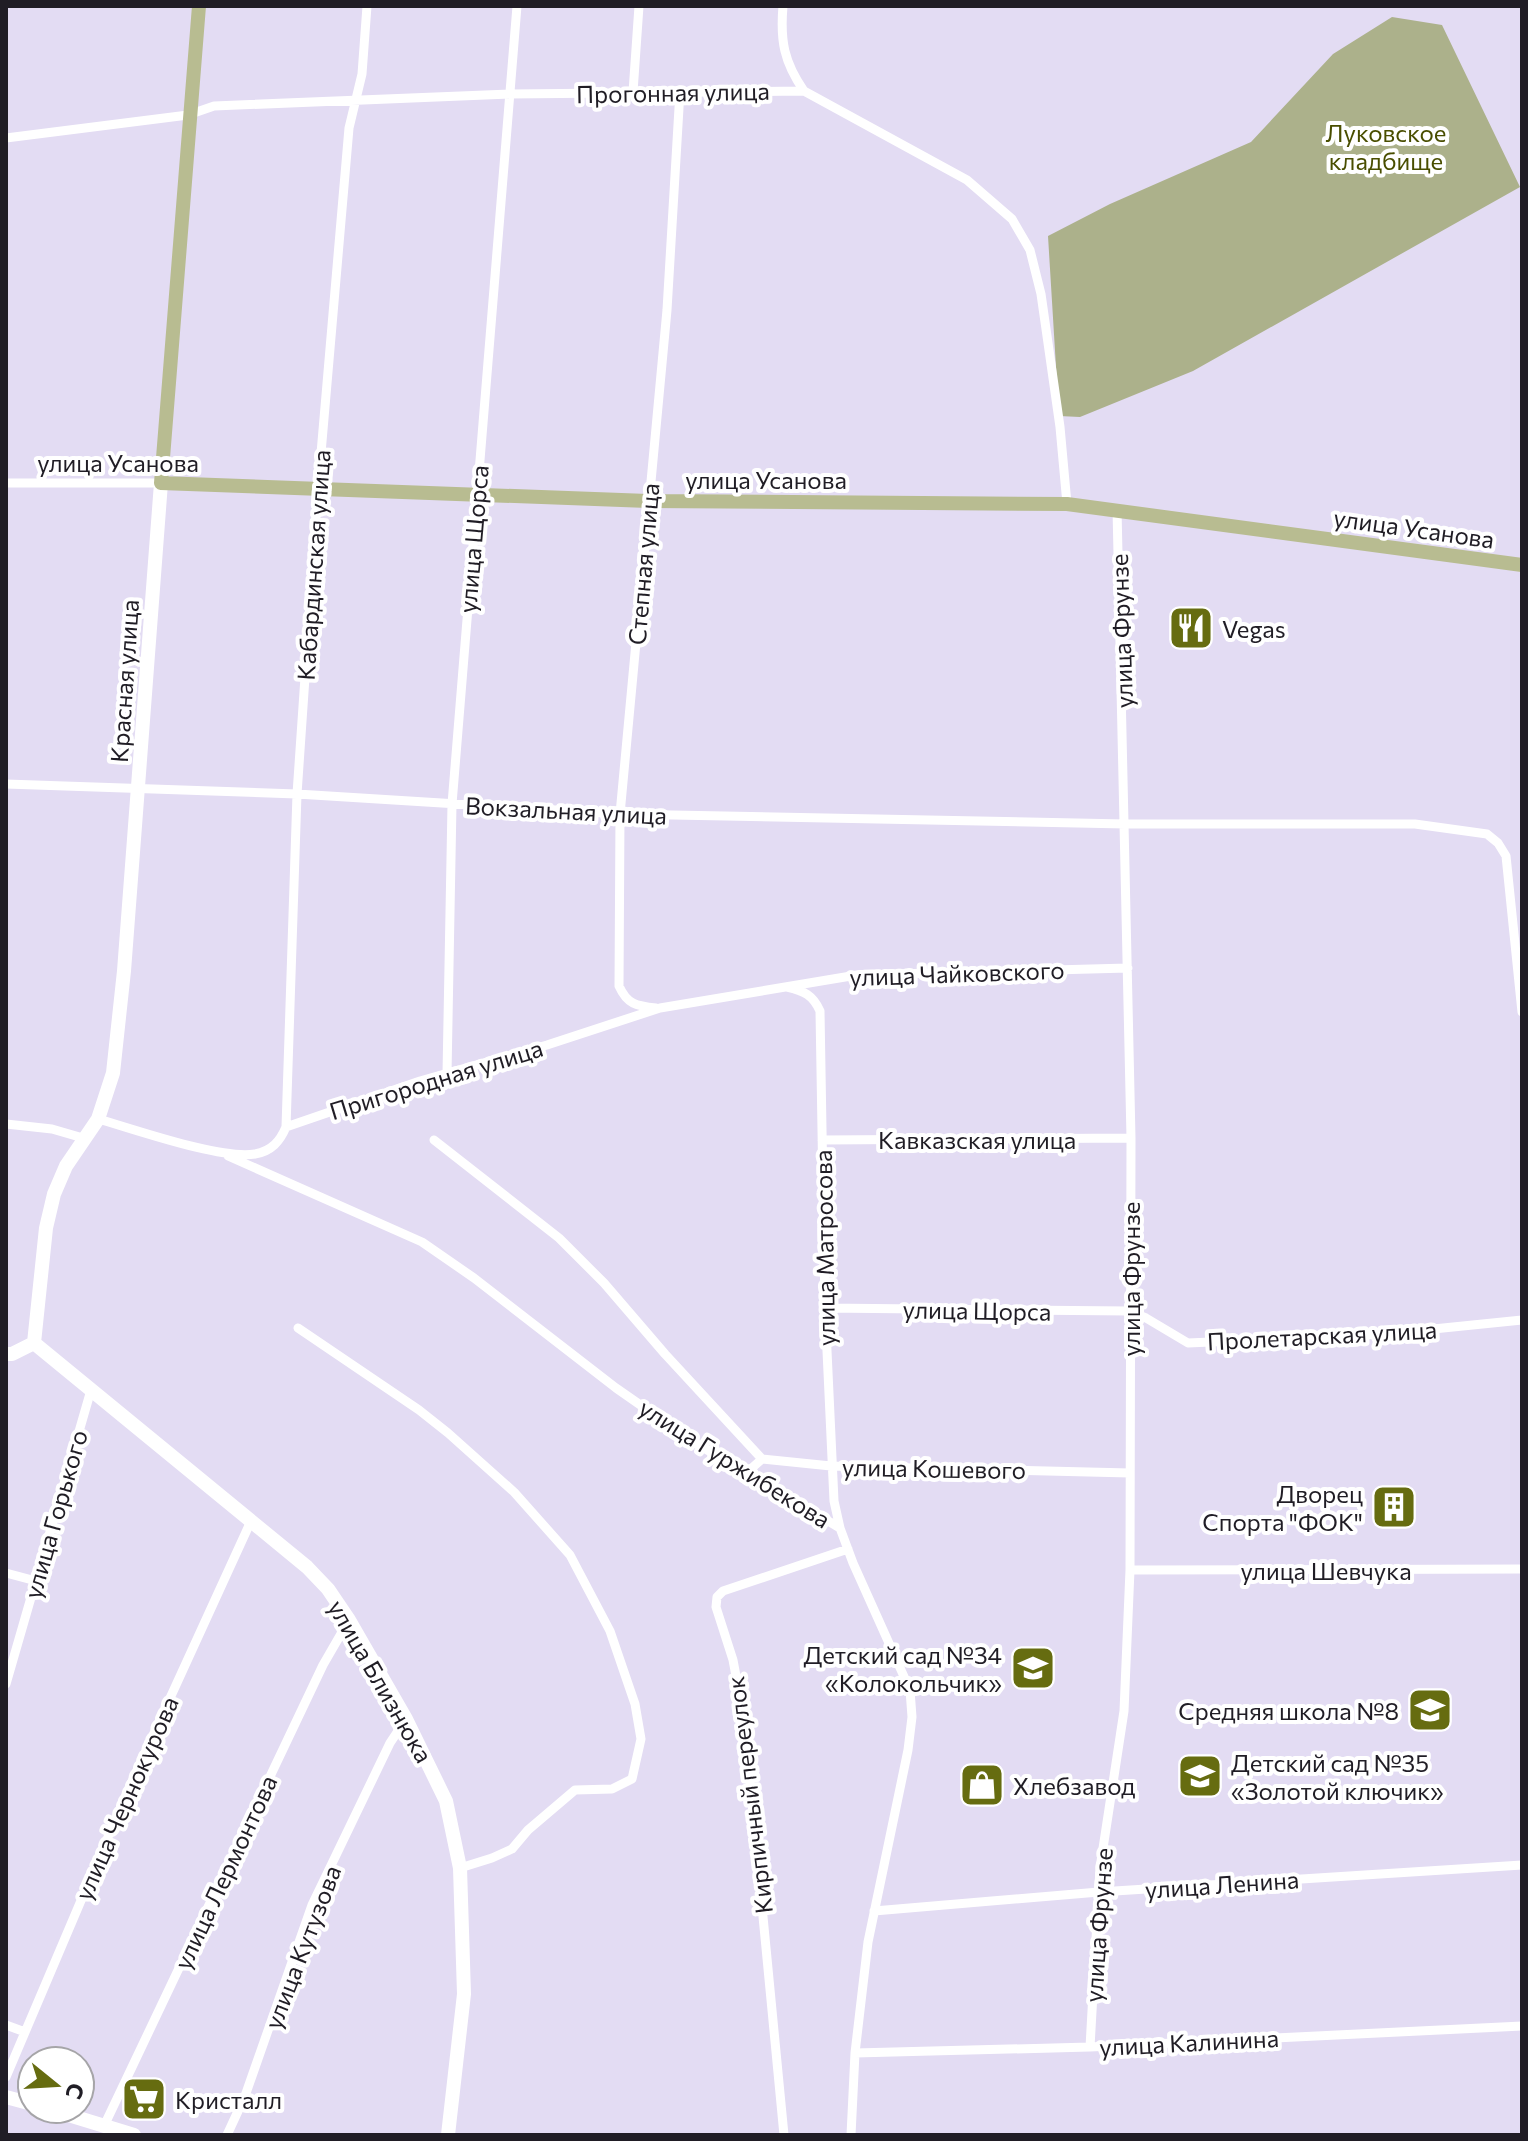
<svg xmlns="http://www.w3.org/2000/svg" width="1528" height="2141" viewBox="0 0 1528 2141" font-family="Commissioner,sans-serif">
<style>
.green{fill:#acb18b}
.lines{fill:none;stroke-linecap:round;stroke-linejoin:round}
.street{stroke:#fff;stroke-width:9}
.secondary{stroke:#fff;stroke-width:14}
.primary{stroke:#b8bc91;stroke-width:14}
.labels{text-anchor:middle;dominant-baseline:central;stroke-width:8;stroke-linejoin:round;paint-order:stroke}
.street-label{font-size:24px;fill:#201d25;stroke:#fff}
.park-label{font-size:24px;fill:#494e00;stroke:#fff}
.poi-label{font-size:24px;fill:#201d25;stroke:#fff;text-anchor:start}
</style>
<rect width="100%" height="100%" fill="#e3dcf3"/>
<!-- green -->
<path class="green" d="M 1392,17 L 1442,25 L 1520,187 L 1193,371 L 1080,417 L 1059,416 L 1048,236 L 1110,204 L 1251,142 L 1333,54 Z"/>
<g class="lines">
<!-- street -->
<path class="street" d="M 783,6 C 780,41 784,62 804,91
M 633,92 L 639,6
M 6,138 L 188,115 L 214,106 L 510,94 L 804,91 L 967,180 L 1012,219 L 1030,250 L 1041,294 L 1060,427 L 1067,504
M 6,483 L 161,483
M 6,784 L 297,794 L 620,814 L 1126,824 L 1415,824 L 1487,834 L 1498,843 L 1506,856 L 1522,1012
M 787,987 C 804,991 813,995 820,1011 L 825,1308 L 834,1501 L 840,1528 L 853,1563 L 910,1690 L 912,1717 L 908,1750 L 868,1942 L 855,2053 L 851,2135
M 656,1008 C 636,1006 627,1004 619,986 L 620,814 L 667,310 L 680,91
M 447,1074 L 452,804 L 517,6
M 98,1119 C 134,1129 221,1160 255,1154 C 272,1151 280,1141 286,1127 L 420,1081 L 547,1045 L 660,1008 L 857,975 L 1128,968
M 6,1124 L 52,1129 L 83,1138
M 286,1127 L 297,794 L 318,488 L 349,128 L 362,74 L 367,6
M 434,1140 L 559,1238 L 604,1283 L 665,1354 L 762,1459
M 822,1140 L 1131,1138
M 228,1156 L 422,1242 L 474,1278 L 616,1388 L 692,1441 L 840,1528
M 825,1308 L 1129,1311 L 1146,1318 L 1188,1343 L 1384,1334 L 1522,1320
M 298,1328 L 419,1410 L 448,1433 L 514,1492 L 570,1555 L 610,1631 L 635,1704 L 641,1739 L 632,1779 L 612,1789 L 575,1790 L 528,1830 L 512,1849 L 492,1858 L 460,1868
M 745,1474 L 762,1459 L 831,1466 L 1130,1473
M 1130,1570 L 1522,1569
M 6,1573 L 36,1581
M 6,1684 L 91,1390
M 874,1911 L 1099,1892 L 1522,1865
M 6,2025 L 25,2032
M 1090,2047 L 1100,1868 L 1124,1711 L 1130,1570 L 1131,1138 L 1117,509
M 855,2053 L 1090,2047 L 1522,2026
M 6,2077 L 128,1790 L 251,1521
M 104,2126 L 323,1665 L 349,1620
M 227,2135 L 245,2096 L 312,1905 L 390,1743 L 406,1719
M 784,2135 L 744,1719 L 733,1660 L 716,1607 L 717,1597 L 723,1591 L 848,1549"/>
<!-- secondary -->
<path class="secondary" d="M 34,1343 L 307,1567 L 328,1589 L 349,1620 L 406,1719 L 446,1801 L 460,1868 L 464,1994 L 448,2135
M 34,1343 L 46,1228 L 54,1194 L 66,1166 L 98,1119 L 113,1073 L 124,971 L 161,483
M 6,1354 L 12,1354 L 34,1343
M 6,2097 L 32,2104
M 49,2109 L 134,2135"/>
<!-- primary -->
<path class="primary" d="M 199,6 L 161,483 L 648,501 L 1067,504 L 1522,565"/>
</g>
<!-- icons -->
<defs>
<g id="restaurant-square" transform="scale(2.3)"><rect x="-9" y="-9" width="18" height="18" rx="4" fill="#666c10" stroke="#fff"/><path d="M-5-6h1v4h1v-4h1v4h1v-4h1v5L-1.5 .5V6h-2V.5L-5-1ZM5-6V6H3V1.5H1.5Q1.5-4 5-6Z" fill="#fff"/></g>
<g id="building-square" transform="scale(2.3)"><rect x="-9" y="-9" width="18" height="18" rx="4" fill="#666c10" stroke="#fff"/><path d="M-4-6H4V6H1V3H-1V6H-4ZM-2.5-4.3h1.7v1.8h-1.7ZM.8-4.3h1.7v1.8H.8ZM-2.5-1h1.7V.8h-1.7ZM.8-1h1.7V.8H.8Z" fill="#fff"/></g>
<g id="school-square" transform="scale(2.3)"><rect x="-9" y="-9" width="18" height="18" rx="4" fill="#666c10" stroke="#fff"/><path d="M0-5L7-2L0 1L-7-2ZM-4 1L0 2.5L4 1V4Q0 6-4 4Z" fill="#fff"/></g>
<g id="shop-square" transform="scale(2.3)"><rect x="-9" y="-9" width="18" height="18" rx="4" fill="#666c10" stroke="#fff"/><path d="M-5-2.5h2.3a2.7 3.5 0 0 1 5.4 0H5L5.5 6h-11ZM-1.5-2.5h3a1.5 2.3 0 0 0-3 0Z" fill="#fff"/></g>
<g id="supermarket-square" transform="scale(2.3)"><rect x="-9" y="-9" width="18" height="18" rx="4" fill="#666c10" stroke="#fff"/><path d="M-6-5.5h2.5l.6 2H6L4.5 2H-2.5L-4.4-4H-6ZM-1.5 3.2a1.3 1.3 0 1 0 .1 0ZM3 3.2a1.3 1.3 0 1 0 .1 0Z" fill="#fff"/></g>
</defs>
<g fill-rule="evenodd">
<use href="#restaurant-square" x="1191" y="628"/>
<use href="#building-square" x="1394" y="1507"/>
<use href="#school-square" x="1033" y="1668"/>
<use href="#school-square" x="1430" y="1710"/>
<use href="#school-square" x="1200" y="1776"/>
<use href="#shop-square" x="982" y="1785"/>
<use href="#supermarket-square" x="144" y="2099"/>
</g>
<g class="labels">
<!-- street labels -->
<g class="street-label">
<text transform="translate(673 92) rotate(-1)">Прогонная улица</text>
<text x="118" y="462">улица Усанова</text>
<text x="766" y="479">улица Усанова</text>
<text transform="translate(1414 528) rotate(8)">улица Усанова</text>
<text transform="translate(473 539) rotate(-85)">улица Щорса</text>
<text transform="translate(643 564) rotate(-85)">Степная улица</text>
<text transform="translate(313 565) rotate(-86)">Кабардинская улица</text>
<text transform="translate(1121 631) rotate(-92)">улица Фрунзе</text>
<text transform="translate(124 681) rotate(-86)">Красная улица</text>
<text transform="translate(566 810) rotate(3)">Вокзальная улица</text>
<text transform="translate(957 973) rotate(-2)">улица Чайковского</text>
<text transform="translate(436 1079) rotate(-17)">Пригородная улица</text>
<text x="977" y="1139">Кавказская улица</text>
<text transform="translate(824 1248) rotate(-91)">улица Матросова</text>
<text transform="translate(1130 1279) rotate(-90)">улица Фрунзе</text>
<text transform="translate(977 1310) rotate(1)">улица Щорса</text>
<text transform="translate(1322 1335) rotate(-3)">Пролетарская улица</text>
<text transform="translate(735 1463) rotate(32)">улица Гуржибекова</text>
<text transform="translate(934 1468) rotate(1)">улица Кошевого</text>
<text transform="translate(55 1514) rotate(-74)">улица Горького</text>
<text x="1326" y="1570">улица Шевчука</text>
<text transform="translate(381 1681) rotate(60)">улица Близнюка</text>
<text transform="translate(749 1795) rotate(-97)">Кирпичный переулок</text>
<text transform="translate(126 1798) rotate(-66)">улица Чернокурова</text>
<text transform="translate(225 1872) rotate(-65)">улица Лермонтова</text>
<text transform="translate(1222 1884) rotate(-4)">улица Ленина</text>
<text transform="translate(1098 1925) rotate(-86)">улица Фрунзе</text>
<text transform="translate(302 1947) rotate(-69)">улица Кутузова</text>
<text transform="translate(1189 2042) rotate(-3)">улица Калинина</text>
</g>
<!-- park labels -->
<g class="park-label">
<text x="1386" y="132">Луковское<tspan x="1386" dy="28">кладбище</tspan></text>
</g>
<!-- poi labels -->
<g class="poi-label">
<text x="1222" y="628">Vegas</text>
<text x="1363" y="1493" text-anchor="end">Дворец<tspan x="1363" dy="28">Спорта "ФОК"</tspan></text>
<text x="1002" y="1654" text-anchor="end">Детский сад №34<tspan x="1002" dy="28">«Колокольчик»</tspan></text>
<text x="1399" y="1710" text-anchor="end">Средняя школа №8</text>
<text x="1231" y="1762">Детский сад №35<tspan x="1231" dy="28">«Золотой ключик»</tspan></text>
<text x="1013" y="1785">Хлебзавод</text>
<text x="175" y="2099">Кристалл</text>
</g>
</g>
<!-- border -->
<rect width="1528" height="2141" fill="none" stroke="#201d25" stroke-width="16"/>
<!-- north arrow -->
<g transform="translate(56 2085) rotate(108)"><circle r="38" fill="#ffffff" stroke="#a6a5a8" stroke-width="2"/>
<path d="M0-6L14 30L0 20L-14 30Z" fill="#666c10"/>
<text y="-12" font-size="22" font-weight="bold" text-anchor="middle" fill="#201d25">С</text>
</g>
</svg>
